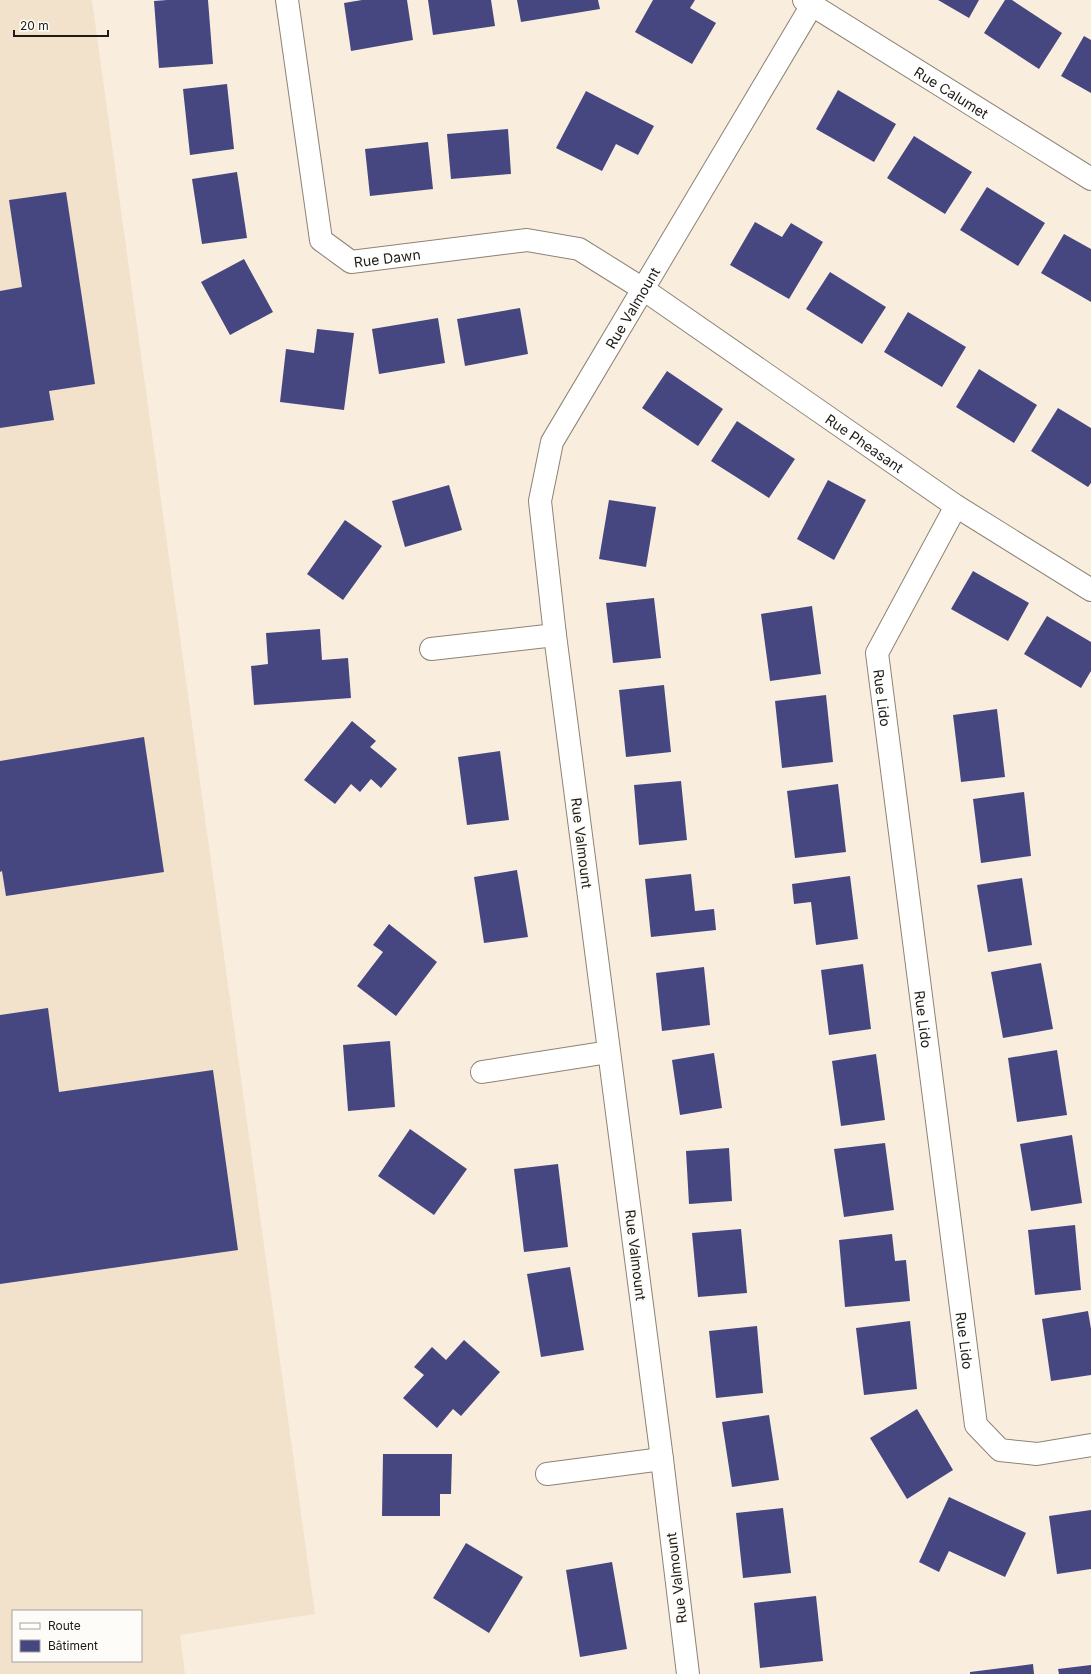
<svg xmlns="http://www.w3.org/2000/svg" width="1091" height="1674" viewBox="0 0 1091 1674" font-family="Inter,sans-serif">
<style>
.built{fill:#f2e2cc;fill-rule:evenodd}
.building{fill:#464781}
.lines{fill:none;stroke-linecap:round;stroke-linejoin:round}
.street-casing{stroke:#8d8375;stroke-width:24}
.street{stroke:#fff;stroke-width:22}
.labels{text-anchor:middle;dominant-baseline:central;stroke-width:4;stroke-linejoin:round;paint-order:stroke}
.street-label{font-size:14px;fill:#1f1b16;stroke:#fefcf9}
</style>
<rect width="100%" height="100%" fill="#f9eede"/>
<!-- built -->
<path class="built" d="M 0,0 L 92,0 L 315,1614 L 180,1635 L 185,1674 L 0,1674 ZM 13,1611 L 141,1611 L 141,1661 L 13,1661 Z"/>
<!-- building -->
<path class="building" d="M 167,0 L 208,0 L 213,64 L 159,68 L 154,1 Z
M 362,0 L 407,0 L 413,40 L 351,51 L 344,3 Z
M 428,0 L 491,0 L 495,26 L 433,35 Z
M 517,0 L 598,0 L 600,9 L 521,22 Z
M 653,0 L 695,0 L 690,8 L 716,23 L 692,64 L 635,32 Z
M 938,0 L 979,0 L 969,18 Z
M 1005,0 L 1012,0 L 1062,33 L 1039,69 L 984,33 Z
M 1084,36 L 1091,40 L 1091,93 L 1061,76 Z
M 227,84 L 234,149 L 190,155 L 183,89 Z
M 838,90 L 896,124 L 874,162 L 816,129 Z
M 586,91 L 654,126 L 638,155 L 616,144 L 602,171 L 556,148 Z
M 508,129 L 511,174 L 451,179 L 447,134 Z
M 914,136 L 972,172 L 945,214 L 887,178 Z
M 428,142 L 433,189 L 370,196 L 365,149 Z
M 237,172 L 247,238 L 202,244 L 192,179 Z
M 987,187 L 1045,223 L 1018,266 L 960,230 Z
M 66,192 L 95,384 L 49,391 L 54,420 L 0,428 L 0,291 L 22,287 L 9,200 Z
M 755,222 L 782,237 L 791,223 L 823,242 L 789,299 L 730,265 Z
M 1064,234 L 1091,249 L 1091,302 L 1041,273 Z
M 244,259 L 273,312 L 230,335 L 201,282 Z
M 830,272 L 886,307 L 862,344 L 806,309 Z
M 520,308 L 528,354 L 465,366 L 457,319 Z
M 908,312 L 966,347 L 942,387 L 884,352 Z
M 438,318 L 445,363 L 379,374 L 372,329 Z
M 317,329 L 354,333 L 344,410 L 280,402 L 286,349 L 314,353 Z
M 979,369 L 1037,405 L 1014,443 L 956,407 Z
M 667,371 L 723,409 L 698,446 L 642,408 Z
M 1058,408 L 1091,428 L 1091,483 L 1088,487 L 1031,451 Z
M 737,421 L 795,459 L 769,498 L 711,461 Z
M 828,480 L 866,500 L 834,560 L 797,539 Z
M 449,485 L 462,530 L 405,547 L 392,501 Z
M 609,500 L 656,507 L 646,567 L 599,559 Z
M 345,520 L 382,546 L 343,600 L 307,574 Z
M 973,571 L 1029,603 L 1008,641 L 951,609 Z
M 654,598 L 661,658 L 613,663 L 606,603 Z
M 812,606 L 821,674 L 770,681 L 761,614 Z
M 1047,616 L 1091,642 L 1091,671 L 1081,688 L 1024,654 Z
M 320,629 L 322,660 L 348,658 L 351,698 L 254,705 L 251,666 L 268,664 L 266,633 Z
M 664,685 L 671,752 L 626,757 L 619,690 Z
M 826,695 L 833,762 L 782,768 L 775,701 Z
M 997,709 L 1005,777 L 961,782 L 953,715 Z
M 352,721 L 376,741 L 370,747 L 397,769 L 381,788 L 371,779 L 360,792 L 351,784 L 335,804 L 304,780 Z
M 144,737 L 164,872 L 6,896 L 2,871 L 0,872 L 0,761 Z
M 500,751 L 509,820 L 467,825 L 458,757 Z
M 681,781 L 687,840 L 639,845 L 634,785 Z
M 838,784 L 846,852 L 795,858 L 787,791 Z
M 1024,792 L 1031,856 L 981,863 L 973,799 Z
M 517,870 L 528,937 L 484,943 L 474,877 Z
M 691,874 L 695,911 L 714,909 L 716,930 L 651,937 L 645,879 Z
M 850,876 L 858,939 L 816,945 L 811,902 L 794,904 L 792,884 Z
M 1022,878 L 1032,945 L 988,952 L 977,885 Z
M 389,924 L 437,962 L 396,1016 L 357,986 L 383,952 L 373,945 Z
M 1041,963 L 1053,1029 L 1003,1038 L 991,972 Z
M 863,964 L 871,1029 L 829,1035 L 821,970 Z
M 704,967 L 710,1025 L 662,1031 L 656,973 Z
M 48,1008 L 59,1092 L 213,1070 L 238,1250 L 0,1284 L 0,1015 Z
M 390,1041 L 395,1107 L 348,1111 L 343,1045 Z
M 1057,1050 L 1067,1115 L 1017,1122 L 1008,1058 Z
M 714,1053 L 722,1108 L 680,1115 L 672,1060 Z
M 876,1054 L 885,1120 L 841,1126 L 832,1061 Z
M 410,1129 L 467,1169 L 434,1215 L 378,1176 Z
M 1072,1135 L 1082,1203 L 1031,1211 L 1020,1144 Z
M 885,1143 L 894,1210 L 844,1217 L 834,1149 Z
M 729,1148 L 732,1201 L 689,1204 L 686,1151 Z
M 558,1164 L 568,1247 L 524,1252 L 514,1169 Z
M 1075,1225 L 1081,1290 L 1035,1295 L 1028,1230 Z
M 741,1229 L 747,1293 L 698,1297 L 692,1233 Z
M 892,1234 L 895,1261 L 906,1260 L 910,1301 L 845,1307 L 839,1240 Z
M 570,1267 L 584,1350 L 541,1357 L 527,1274 Z
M 1088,1311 L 1091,1329 L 1091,1375 L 1051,1381 L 1042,1319 Z
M 910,1321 L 917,1389 L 864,1395 L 856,1328 Z
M 757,1326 L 763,1393 L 716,1398 L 709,1331 Z
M 464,1340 L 500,1372 L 461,1416 L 453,1409 L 437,1428 L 403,1398 L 424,1375 L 414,1367 L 432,1347 L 446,1360 Z
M 917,1409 L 953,1470 L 907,1499 L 870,1438 Z
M 769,1415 L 779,1480 L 732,1487 L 722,1422 Z
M 383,1454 L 452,1454 L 451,1494 L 440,1494 L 440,1516 L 382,1516 Z
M 949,1497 L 1026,1533 L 1005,1577 L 949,1551 L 939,1572 L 919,1562 Z
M 783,1508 L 791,1573 L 743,1578 L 736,1513 Z
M 1091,1510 L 1091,1569 L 1057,1574 L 1049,1516 Z
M 466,1543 L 523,1577 L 489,1633 L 433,1598 Z
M 612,1562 L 627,1649 L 580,1657 L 566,1570 Z
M 816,1596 L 823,1661 L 760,1668 L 754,1603 Z
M 1033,1664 L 1034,1674 L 970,1674 L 970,1672 Z
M 1091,1665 L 1091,1674 L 1059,1674 L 1058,1669 Z"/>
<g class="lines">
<!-- street casing -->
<g class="street-casing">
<g id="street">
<path id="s1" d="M 287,0 L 321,240 L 351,262 L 527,240 L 579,249 L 643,289 L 956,506 L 1091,590"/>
<path id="s2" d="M 804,0 L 1091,179"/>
<path id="s3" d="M 956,506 L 877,653 L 976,1425 L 1000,1450 L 1037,1454 L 1091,1445"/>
<path d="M 431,649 L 555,635"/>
<path d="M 482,1072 L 609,1052"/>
<path d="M 547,1474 L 662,1459"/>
<path id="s4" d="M 688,1674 L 662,1459 L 555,635 L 540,501 L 552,442 L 812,5"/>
</g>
</g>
<!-- street -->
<use href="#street" class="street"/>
</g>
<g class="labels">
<!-- street labels -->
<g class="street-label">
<text stroke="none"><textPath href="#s2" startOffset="174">Rue Calumet</textPath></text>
<text stroke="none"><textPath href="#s1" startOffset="316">Rue Dawn</textPath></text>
<text stroke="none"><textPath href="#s4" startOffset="1399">Rue Valmount</textPath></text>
<text stroke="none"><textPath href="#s1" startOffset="855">Rue Pheasant</textPath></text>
<text stroke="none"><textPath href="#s3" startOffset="212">Rue Lido</textPath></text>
<text transform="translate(582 843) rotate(83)">Rue Valmount</text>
<text stroke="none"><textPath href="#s3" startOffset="536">Rue Lido</textPath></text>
<text transform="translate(636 1255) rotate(83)">Rue Valmount</text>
<text stroke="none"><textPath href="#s3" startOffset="860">Rue Lido</textPath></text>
<text transform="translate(676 1578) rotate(-97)">Rue Valmount</text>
</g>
</g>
<!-- legend -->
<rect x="12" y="1610" width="130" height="52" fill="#fefcf9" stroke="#a5a29e"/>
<rect x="20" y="1623" width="20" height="6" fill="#ffffff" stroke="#a5a29e"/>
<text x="48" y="1630" font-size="12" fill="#1f1b16">Route</text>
<rect x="20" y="1640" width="20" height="12" fill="#464781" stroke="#a5a29e"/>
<text x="48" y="1650" font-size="12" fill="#1f1b16">Bâtiment</text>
<!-- scale -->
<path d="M14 30v6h94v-6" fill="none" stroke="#1f1b16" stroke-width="2"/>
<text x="20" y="30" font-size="12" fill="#1f1b16" stroke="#fefcf9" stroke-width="3" paint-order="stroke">20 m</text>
</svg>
